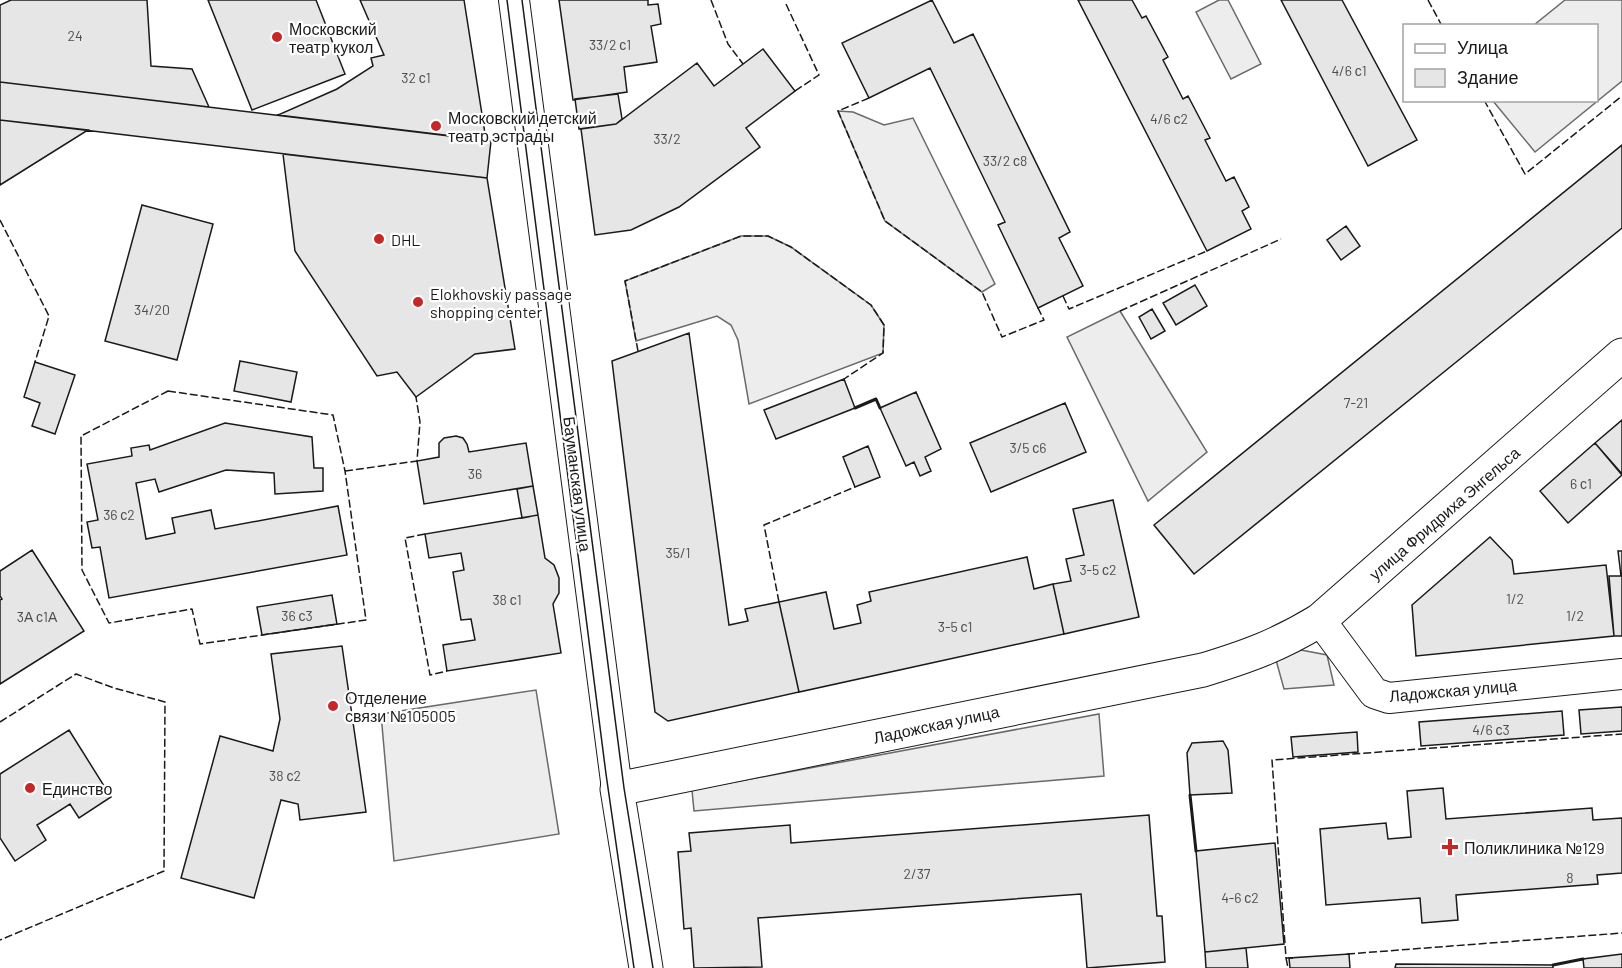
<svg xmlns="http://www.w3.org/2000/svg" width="1622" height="968" viewBox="0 0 1622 968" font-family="Barlow,sans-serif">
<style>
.built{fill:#ededed;stroke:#6a6a6a;stroke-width:1.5}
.building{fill:#e6e6e6;stroke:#1a1a1a;stroke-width:1.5}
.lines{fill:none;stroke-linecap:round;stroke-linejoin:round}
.street-casing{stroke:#1a1a1a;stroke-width:32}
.secondary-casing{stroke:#1a1a1a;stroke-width:35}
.street{stroke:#fff;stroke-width:30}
.secondary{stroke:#fff;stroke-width:33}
.tram{stroke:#1a1a1a;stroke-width:1.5}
.fence{stroke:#1a1a1a;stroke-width:1.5;stroke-dasharray:8 3;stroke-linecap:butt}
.wall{stroke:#1a1a1a;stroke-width:3}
.poi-dot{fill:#c62828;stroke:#fff;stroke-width:2}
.labels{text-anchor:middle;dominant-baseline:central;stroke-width:4.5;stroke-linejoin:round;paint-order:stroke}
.number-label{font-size:14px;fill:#4d4d4d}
.poi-label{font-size:16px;fill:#1a1a1a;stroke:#fff;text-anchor:start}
.street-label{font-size:16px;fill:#1a1a1a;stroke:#fff}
</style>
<rect width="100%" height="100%" fill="#fff"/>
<!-- built -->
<path class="built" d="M 1219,0 L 1228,0 L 1261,64 L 1231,79 L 1196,12 Z
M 1565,0 L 1622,0 L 1622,81 L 1535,152 L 1493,101 L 1596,100 L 1596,26 L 1534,25 Z
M 838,111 L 853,112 L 884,125 L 913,118 L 995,284 L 982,292 L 885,221 Z
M 741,236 L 768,236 L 791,247 L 871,305 L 884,325 L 883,353 L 749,404 L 738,340 L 731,325 L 717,316 L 636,341 L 625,281 Z
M 1120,311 L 1207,452 L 1148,501 L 1067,337 Z
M 1301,650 L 1327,655 L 1334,685 L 1284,689 L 1276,660 Z
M 536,690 L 559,834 L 394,861 L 381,714 Z
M 1099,714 L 1104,776 L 694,811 L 692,790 Z"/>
<!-- building -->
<path class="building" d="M 11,0 L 147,0 L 151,66 L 192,69 L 209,107 L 0,82 L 0,5 Z
M 208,0 L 316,0 L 345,74 L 252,110 Z
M 360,0 L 464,0 L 486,140 L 278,115 L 337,89 L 373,66 L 371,58 L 384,55 Z
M 559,0 L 648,0 L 648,5 L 658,4 L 661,24 L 651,26 L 657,62 L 624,67 L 627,92 L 573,100 Z
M 932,0 L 954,43 L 973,34 L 1070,232 L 1059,238 L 1083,286 L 1038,308 L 998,225 L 1005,222 L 930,68 L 869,98 L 842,43 Z
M 1078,0 L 1132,0 L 1142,18 L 1146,16 L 1168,57 L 1163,60 L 1183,99 L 1188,96 L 1210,138 L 1205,140 L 1226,181 L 1234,177 L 1249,207 L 1242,211 L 1251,229 L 1207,251 Z
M 1281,0 L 1342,0 L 1417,140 L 1368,166 Z
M 763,49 L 795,91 L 746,128 L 760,147 L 679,207 L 631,230 L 595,235 L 581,129 L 616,124 L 697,63 L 714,86 Z
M 0,82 L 491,141 L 487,178 L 0,120 Z
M 618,94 L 622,119 L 616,124 L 579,129 L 575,99 Z
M 0,120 L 88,130 L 0,185 Z
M 1622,145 L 1622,228 L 1194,574 L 1154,525 Z
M 283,154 L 487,178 L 515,349 L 475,354 L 416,397 L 397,372 L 377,376 L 295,251 Z
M 142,205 L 213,224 L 177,360 L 105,341 Z
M 1346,226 L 1360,246 L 1341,260 L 1327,240 Z
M 1195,285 L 1207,306 L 1176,325 L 1163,303 Z
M 1152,309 L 1165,331 L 1151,339 L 1139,317 Z
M 689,333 L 729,625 L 748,621 L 745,609 L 779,602 L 799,692 L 668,721 L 655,712 L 612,361 Z
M 240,361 L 297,372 L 291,402 L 234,391 Z
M 35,362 L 75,375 L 55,434 L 32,426 L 40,403 L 24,397 Z
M 844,379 L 855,408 L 776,439 L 764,410 Z
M 916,392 L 941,449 L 925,457 L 931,471 L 920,476 L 914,462 L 906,466 L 880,408 Z
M 1065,403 L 1086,452 L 991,492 L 970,443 Z
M 1622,420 L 1622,474 L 1595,443 Z
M 225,423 L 312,437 L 314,468 L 323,468 L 323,491 L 275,494 L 274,473 L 226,470 L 159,492 L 155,479 L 136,483 L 146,539 L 175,533 L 172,518 L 211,510 L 215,529 L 338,506 L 347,555 L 109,598 L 100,547 L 92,548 L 87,522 L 98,520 L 87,464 L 132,456 L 131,448 L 149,445 L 150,450 Z
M 456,436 L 463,438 L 467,444 L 469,452 L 526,443 L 533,486 L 424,504 L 417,461 L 439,457 L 439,443 L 444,438 Z
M 1595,443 L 1622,475 L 1568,523 L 1540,491 Z
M 868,446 L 880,477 L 855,487 L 843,457 Z
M 533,486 L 538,515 L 522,518 L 517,489 Z
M 1113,500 L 1139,617 L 1064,634 L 1053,584 L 1071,581 L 1066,559 L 1084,555 L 1073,509 Z
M 538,515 L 545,558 L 554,565 L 559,578 L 559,593 L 553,604 L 561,653 L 447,671 L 443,645 L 475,640 L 471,619 L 461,620 L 453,572 L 464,570 L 461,553 L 429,558 L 425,534 Z
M 1490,537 L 1512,560 L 1514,574 L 1606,565 L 1614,636 L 1416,656 L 1412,605 Z
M 32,550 L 84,631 L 0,684 L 0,600 L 2,599 L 0,596 L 0,571 Z
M 1618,551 L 1622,551 L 1622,636 L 1614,636 L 1609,576 L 1621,576 Z
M 1027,557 L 1034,589 L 1053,584 L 1064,634 L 799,692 L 779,602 L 826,592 L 834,629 L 861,623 L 857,605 L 871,601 L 869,592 Z
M 332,595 L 337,624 L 262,635 L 257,607 Z
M 342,646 L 366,812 L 300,820 L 298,804 L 281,800 L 254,898 L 181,878 L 220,736 L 273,751 L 280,719 L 271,654 Z
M 1622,707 L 1622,731 L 1581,734 L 1579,710 Z
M 1562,711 L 1564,735 L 1421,746 L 1419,722 Z
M 69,730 L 111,797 L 79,818 L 70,804 L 37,825 L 46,840 L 15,861 L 0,838 L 0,774 Z
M 1357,732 L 1358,752 L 1293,757 L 1291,737 Z
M 1223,741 L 1228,750 L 1232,793 L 1190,795 L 1187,753 L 1192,743 Z
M 1443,788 L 1446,819 L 1592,808 L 1593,820 L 1622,818 L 1622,873 L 1597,875 L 1598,884 L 1456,895 L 1458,920 L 1422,923 L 1420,898 L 1326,905 L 1320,829 L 1386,823 L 1388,839 L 1411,837 L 1407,791 Z
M 1149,815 L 1157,916 L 1162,916 L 1165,962 L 1087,968 L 1081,894 L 758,918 L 762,967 L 694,968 L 691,928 L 684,929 L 678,852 L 691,851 L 689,833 L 790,825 L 791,843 Z
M 1275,843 L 1284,944 L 1205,952 L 1196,851 Z
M 1246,948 L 1248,968 L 1206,968 L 1205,952 Z
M 1349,954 L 1350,968 L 1290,968 L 1289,958 Z
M 1622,954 L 1622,968 L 1584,968 L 1583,959 Z
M 1396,964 L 1553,965 L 1553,968 L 1395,968 Z"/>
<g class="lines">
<!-- street casing -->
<g class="street-casing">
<path id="street" d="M 514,0 L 617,789
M 1320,620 L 1374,693 L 1389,698 L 1622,674"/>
</g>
<!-- secondary casing -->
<g class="secondary-casing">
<path id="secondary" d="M 646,968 L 617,789 L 1203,670 C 1249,656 1279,645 1320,620 L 1622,355"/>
</g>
<!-- street -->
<use href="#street" class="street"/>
<!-- secondary -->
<use href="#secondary" class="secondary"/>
<!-- tram -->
<path class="tram" d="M 507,0 L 606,774 L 634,968
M 522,0 L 624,788 L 653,968"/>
<!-- fence -->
<path class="fence" d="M 711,0 L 728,44 L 743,64
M 1428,0 L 1442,26
M 786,4 L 819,75 L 795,91
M 869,98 L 838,111 L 885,221 L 982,292 L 1002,337 L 1044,320 L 1038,308
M 1484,100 L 1525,174 L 1622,96
M 0,220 L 49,316 L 35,362
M 1063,296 L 1069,309 L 1207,251
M 1120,311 L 1281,239
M 638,351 L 625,281 L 741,236 L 768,236 L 791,247 L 871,305 L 884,325 L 883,353 L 844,379
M 168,391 L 333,415 L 345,471 L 366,620 L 200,644 L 192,609 L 109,623 L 82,570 L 81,436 Z
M 345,471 L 417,461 L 420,422 L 416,397
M 425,534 L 405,538 L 430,675 L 447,671
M 779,602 L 764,525 L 855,487
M 0,722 L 76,674 L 114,688 L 165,702 L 164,871 L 0,940
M 1347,954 L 1622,933
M 1286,958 L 1288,968
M 1293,958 L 1286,958 L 1272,760 L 1622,734"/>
<!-- wall -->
<path class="wall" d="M 855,408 L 876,399 L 880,408
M 1190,795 L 1196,851
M 1553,965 L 1583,959"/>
</g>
<!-- markers -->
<g class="poi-dot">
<circle cx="277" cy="37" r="6"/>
<circle cx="436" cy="126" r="6"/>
<circle cx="379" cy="239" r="6"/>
<circle cx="418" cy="302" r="6"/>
<circle cx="333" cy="706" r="6"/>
<circle cx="30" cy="788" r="6"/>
<path d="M1447 838h6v6h6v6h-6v6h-6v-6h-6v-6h6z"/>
</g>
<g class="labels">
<!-- number labels -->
<g class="number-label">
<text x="75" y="35">24</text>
<text x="610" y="44">33/2 с1</text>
<text x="1349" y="70">4/6 с1</text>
<text x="416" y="77">32 с1</text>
<text x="1169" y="118">4/6 с2</text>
<text x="667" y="138">33/2</text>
<text x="1005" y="160">33/2 с8</text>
<text x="152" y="309">34/20</text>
<text x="1356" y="402">7-21</text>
<text x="1028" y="447">3/5 с6</text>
<text x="475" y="473">36</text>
<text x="1581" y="483">6 с1</text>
<text x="119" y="514">36 с2</text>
<text x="678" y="552">35/1</text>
<text x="1098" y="569">3-5 с2</text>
<text x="1515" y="598">1/2</text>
<text x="507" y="599">38 с1</text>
<text x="297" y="615">36 с3</text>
<text x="1575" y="615">1/2</text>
<text x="37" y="616">3А с1А</text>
<text x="955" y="626">3-5 с1</text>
<text x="1491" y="729">4/6 с3</text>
<text x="285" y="775">38 с2</text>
<text x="917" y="873">2/37</text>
<text x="1570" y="877">8</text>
<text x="1240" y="897">4-6 с2</text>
</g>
<!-- poi labels -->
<g class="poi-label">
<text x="289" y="28">Московский<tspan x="289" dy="18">театр кукол</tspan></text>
<text x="448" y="117">Московский детский<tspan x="448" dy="18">театр эстрады</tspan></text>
<text x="391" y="239">DHL</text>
<text x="430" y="293">Elokhovskiy passage<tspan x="430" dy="18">shopping center</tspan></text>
<text x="345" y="697">Отделение<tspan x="345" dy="18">связи №105005</tspan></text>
<text x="42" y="788">Единство</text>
<text x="1464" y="847">Поликлиника №129</text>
</g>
<!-- street labels -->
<g class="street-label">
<text transform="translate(578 484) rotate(83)">Бауманская улица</text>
<text transform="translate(1444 513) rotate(-41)">улица Фридриха Энгельса</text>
<text transform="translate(1453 690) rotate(-5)">Ладожская улица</text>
<text transform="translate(936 724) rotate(-12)">Ладожская улица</text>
</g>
</g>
<!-- legend -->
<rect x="1403" y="24" width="195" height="78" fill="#ffffff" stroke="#a3a3a3" stroke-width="1.5"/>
<rect x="1415" y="44" width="30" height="9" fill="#ffffff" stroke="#a3a3a3" stroke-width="1.5"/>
<text x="1457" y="54" font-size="18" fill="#1a1a1a">Улица</text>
<rect x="1415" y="69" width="30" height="18" fill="#e6e6e6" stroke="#a3a3a3" stroke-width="1.5"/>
<text x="1457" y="84" font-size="18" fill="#1a1a1a">Здание</text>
</svg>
